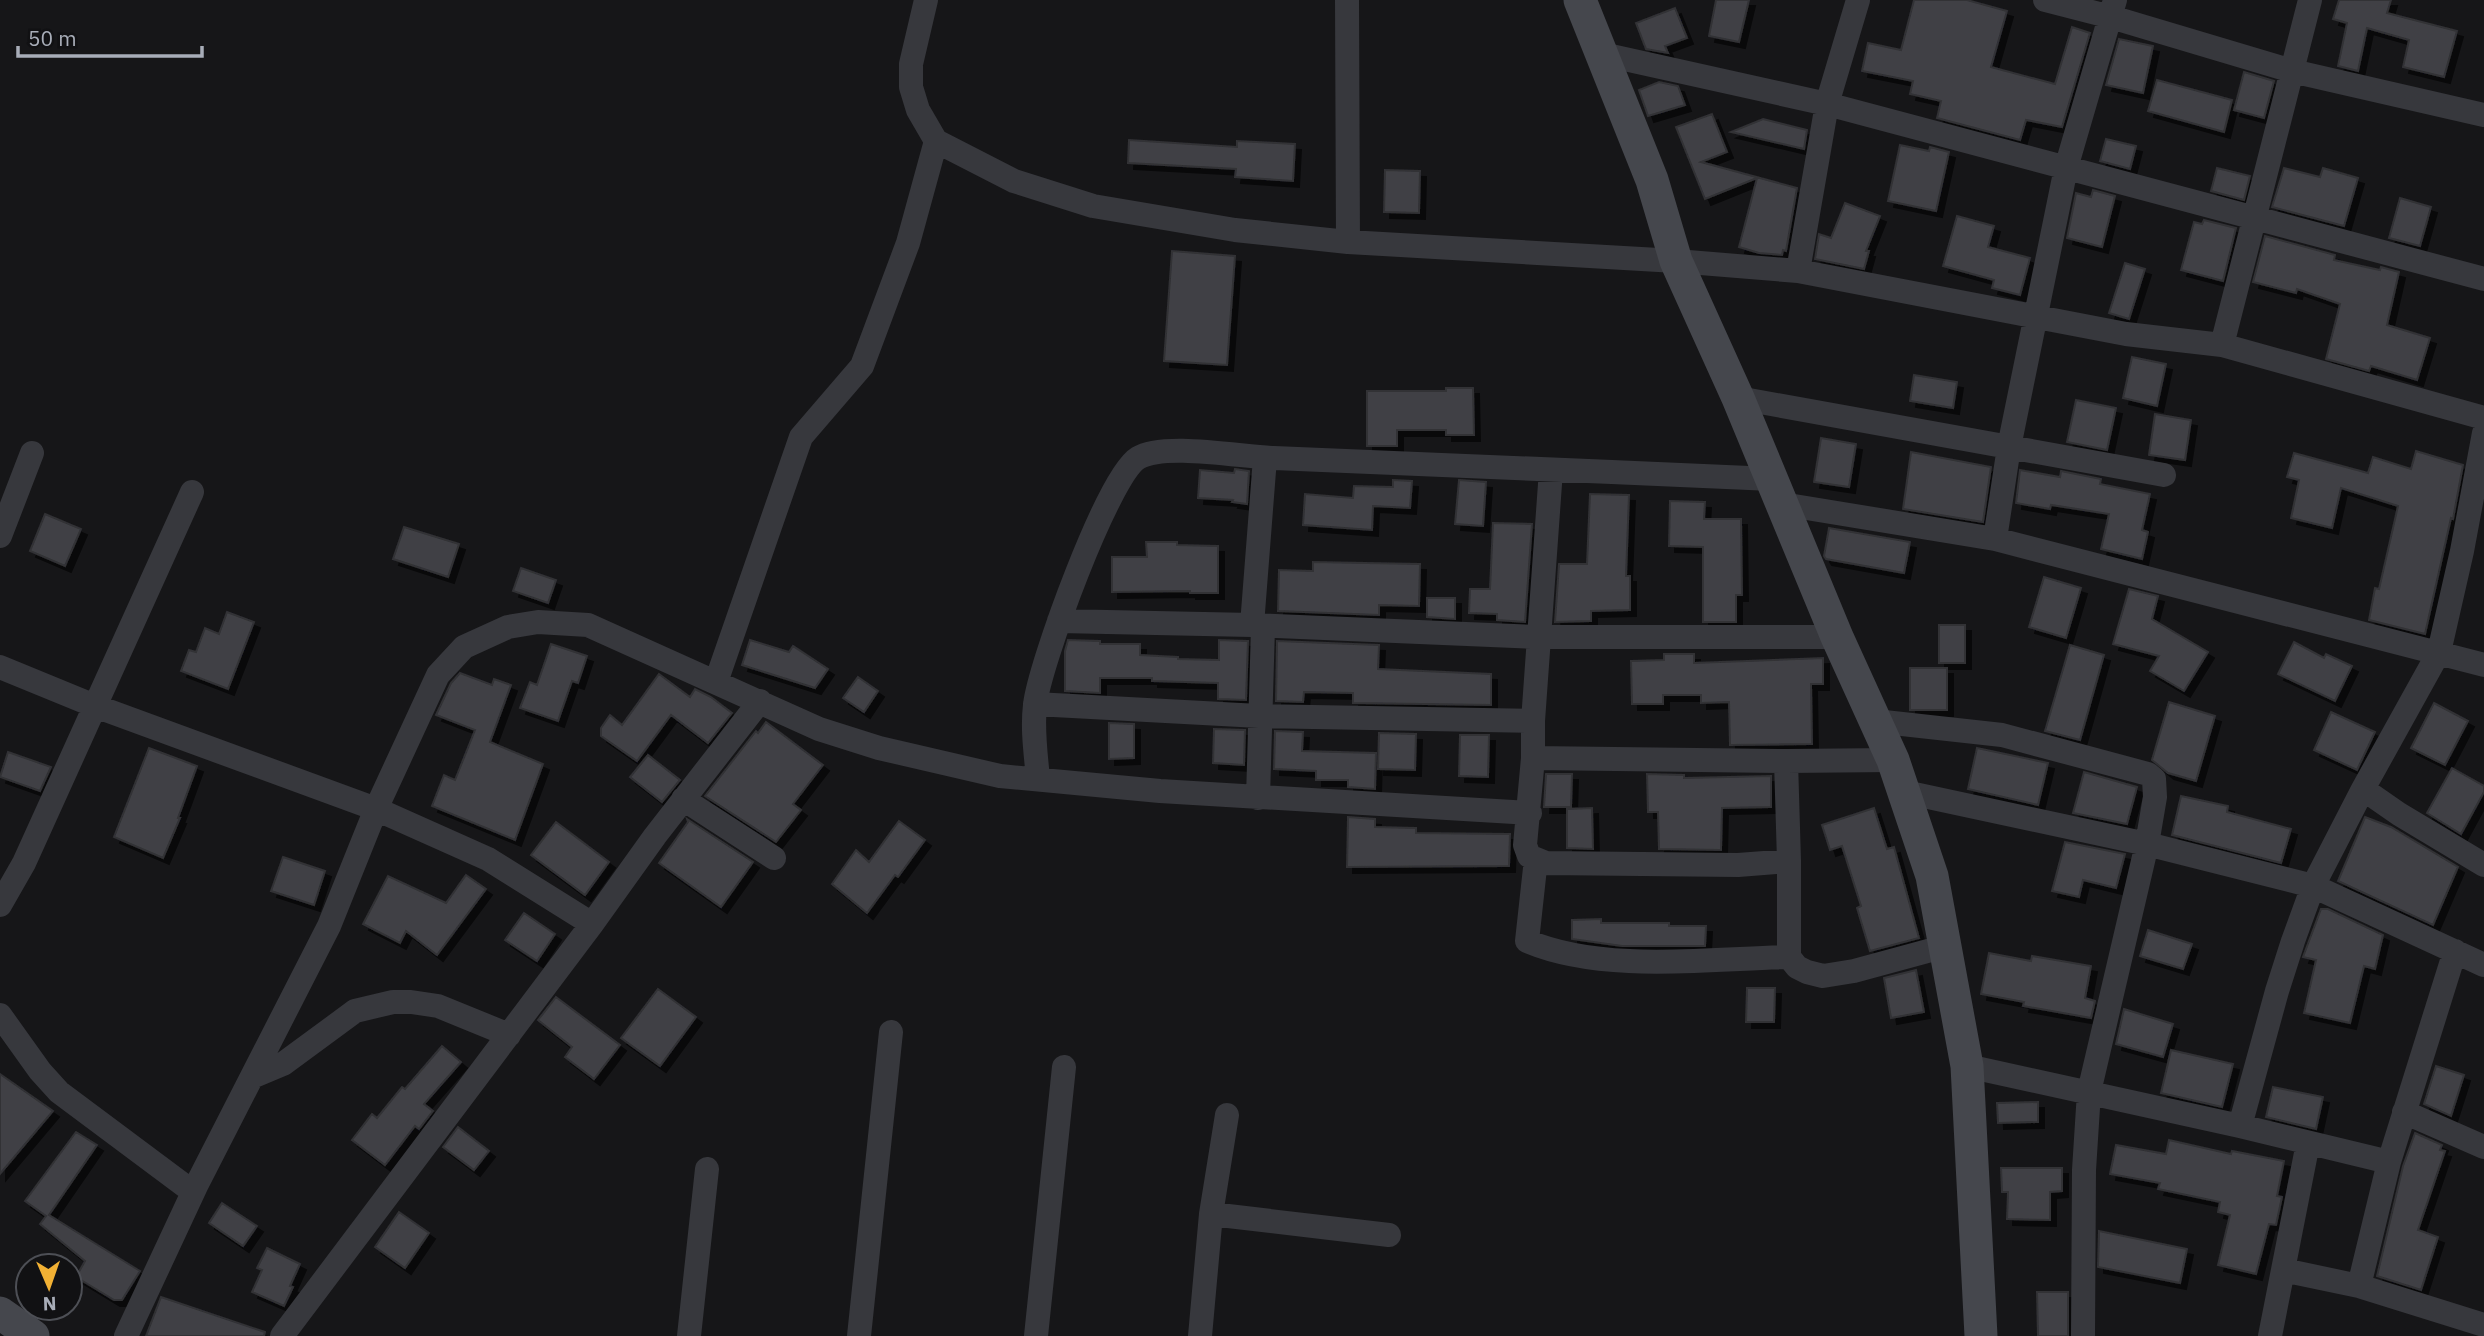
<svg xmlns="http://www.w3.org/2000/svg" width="2484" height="1336" viewBox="0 0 2484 1336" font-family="'IBM Plex Sans',sans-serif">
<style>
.building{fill:#404145;stroke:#303034;stroke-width:2;filter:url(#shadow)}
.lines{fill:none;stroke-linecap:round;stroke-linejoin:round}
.street{stroke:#37383d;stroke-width:24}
.secondary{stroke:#45474d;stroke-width:33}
</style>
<defs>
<filter id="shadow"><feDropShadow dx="6" dy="6" stdDeviation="0" flood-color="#0009"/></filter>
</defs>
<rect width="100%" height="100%" fill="#161618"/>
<!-- building -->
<path class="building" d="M 1716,0 L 1749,0 L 1739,42 L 1709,36 Z
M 1914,0 L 1967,0 L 2007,11 L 1991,67 L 2055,84 L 2072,27 L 2090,33 L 2062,127 L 2026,120 L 2020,140 L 1937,118 L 1941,101 L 1910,94 L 1913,81 L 1862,71 L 1868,43 L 1901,50 Z
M 2339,0 L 2391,0 L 2387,13 L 2457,31 L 2444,77 L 2403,67 L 2409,40 L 2367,28 L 2358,71 L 2338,66 L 2347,23 L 2333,19 Z
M 1675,8 L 1687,38 L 1665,46 L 1668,53 L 1646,49 L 1636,23 Z
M 2119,39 L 2153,46 L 2143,93 L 2106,85 Z
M 2244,72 L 2274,81 L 2264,118 L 2234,110 Z
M 2157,80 L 2232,100 L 2224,132 L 2148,111 Z
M 1659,82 L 1678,86 L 1685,105 L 1648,116 L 1639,90 Z
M 1712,114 L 1727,152 L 1701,162 L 1797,188 L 1786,251 L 1783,250 L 1782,255 L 1759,253 L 1739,247 L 1757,178 L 1705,199 L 1676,127 Z
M 1763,119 L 1807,130 L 1804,149 L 1731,132 Z
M 2106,139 L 2136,146 L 2130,169 L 2100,161 Z
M 1129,140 L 1237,147 L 1237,141 L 1295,144 L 1293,181 L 1235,177 L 1236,169 L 1128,163 Z
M 1900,145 L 1929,151 L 1930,147 L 1949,152 L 1936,211 L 1888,201 Z
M 2217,168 L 2250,176 L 2244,200 L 2211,191 Z
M 2284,168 L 2320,177 L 2323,168 L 2358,178 L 2344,226 L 2272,207 Z
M 1385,170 L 1420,171 L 1419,213 L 1384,212 Z
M 2093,190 L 2115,196 L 2102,247 L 2067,238 L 2076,193 L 2091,197 Z
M 2400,198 L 2431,207 L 2420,246 L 2389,238 Z
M 1845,203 L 1880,216 L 1866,251 L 1869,251 L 1864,269 L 1815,259 L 1819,234 L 1831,238 Z
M 1957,216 L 1994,226 L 1988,247 L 2030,258 L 2020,295 L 1992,288 L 1994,280 L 1943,266 Z
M 2204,220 L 2236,228 L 2223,281 L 2181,270 L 2194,222 L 2202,224 Z
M 2265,236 L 2335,255 L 2334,260 L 2380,270 L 2381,267 L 2399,272 L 2387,325 L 2430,338 L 2417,380 L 2371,366 L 2369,371 L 2326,359 L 2340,304 L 2297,289 L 2296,293 L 2253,282 Z
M 1172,251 L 1235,256 L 1227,365 L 1164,361 Z
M 2125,263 L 2145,269 L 2129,319 L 2109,313 Z
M 2132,357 L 2166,364 L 2157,406 L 2123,398 Z
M 1914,375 L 1957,382 L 1953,408 L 1910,401 Z
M 1446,388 L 1473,388 L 1474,435 L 1446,435 L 1446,430 L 1397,430 L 1397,446 L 1367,446 L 1367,391 L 1446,391 Z
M 2076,400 L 2116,408 L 2107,450 L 2067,442 Z
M 2155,414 L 2191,420 L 2185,460 L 2149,455 Z
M 1821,438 L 1856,444 L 1849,487 L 1814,482 Z
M 2416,451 L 2463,465 L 2453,519 L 2451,518 L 2425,634 L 2369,620 L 2375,588 L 2379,589 L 2398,506 L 2341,488 L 2332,528 L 2291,518 L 2299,480 L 2287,477 L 2294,453 L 2368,473 L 2373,457 L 2411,469 Z
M 1911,452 L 1991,467 L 1983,522 L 1903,509 Z
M 1235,469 L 1249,471 L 1247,504 L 1232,502 L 1233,500 L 1198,498 L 1200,470 L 1234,473 Z
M 2020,470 L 2060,477 L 2061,471 L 2101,479 L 2100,484 L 2150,494 L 2142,530 L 2148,532 L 2142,559 L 2101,549 L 2109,514 L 2051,505 L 2050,509 L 2016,503 Z
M 1393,480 L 1412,481 L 1410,508 L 1373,506 L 1372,530 L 1303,525 L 1305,494 L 1353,498 L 1354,486 L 1393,487 Z
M 1459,480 L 1486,482 L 1483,526 L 1455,524 Z
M 1590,494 L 1629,495 L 1626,576 L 1630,576 L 1630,610 L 1591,611 L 1591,621 L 1555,622 L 1559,564 L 1587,564 Z
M 1670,501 L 1705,502 L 1704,519 L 1741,519 L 1742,595 L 1736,595 L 1736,622 L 1703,622 L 1703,547 L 1669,546 Z
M 45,514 L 81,529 L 65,566 L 30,551 Z
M 1493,523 L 1532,524 L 1525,622 L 1497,620 L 1497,614 L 1469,613 L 1470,589 L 1490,589 Z
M 404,527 L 459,544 L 448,577 L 393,559 Z
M 1829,528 L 1910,542 L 1904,573 L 1826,559 L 1824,556 Z
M 1146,542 L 1177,542 L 1177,545 L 1218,546 L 1218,593 L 1190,593 L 1190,591 L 1112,592 L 1112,557 L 1147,557 Z
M 1313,562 L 1420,564 L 1419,606 L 1379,605 L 1379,615 L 1278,611 L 1279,570 L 1313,571 Z
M 521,568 L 556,580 L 548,603 L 513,591 Z
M 2044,577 L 2081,588 L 2066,638 L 2029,627 Z
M 2129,589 L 2158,596 L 2152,619 L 2208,652 L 2184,691 L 2150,671 L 2159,656 L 2113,644 Z
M 1427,598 L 1455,598 L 1455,619 L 1427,617 Z
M 227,612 L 254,622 L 228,689 L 181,671 L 189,650 L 196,652 L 205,628 L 219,634 Z
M 1939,625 L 1965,625 L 1965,663 L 1939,663 Z
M 750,640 L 789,652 L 793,646 L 828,669 L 815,688 L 742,665 Z
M 1068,640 L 1100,641 L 1100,644 L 1140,644 L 1140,655 L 1178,657 L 1178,659 L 1219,660 L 1219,640 L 1248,641 L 1246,700 L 1218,699 L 1218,683 L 1152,681 L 1152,678 L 1100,678 L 1100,693 L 1065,691 L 1065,651 Z
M 1277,641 L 1379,645 L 1378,669 L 1491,674 L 1491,705 L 1353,703 L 1353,693 L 1304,692 L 1303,702 L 1276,701 Z
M 2294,642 L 2324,658 L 2326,654 L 2352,666 L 2335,701 L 2278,674 Z
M 551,644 L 587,656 L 578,683 L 572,681 L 558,721 L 520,708 L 530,682 L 537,685 Z
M 2070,645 L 2104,655 L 2080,740 L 2045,731 Z
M 1664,654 L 1694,654 L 1694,663 L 1823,658 L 1823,684 L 1811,684 L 1812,744 L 1730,745 L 1729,702 L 1701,703 L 1701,695 L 1663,695 L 1663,704 L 1632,704 L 1631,661 L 1664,660 Z
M 1910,668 L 1947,668 L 1947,710 L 1910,710 Z
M 460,673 L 492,685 L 494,679 L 511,685 L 490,742 L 543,764 L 515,840 L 432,806 L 444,775 L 455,780 L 475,730 L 436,715 L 451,683 Z
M 659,674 L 690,697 L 695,689 L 711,697 L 732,713 L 708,743 L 671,715 L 637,761 L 601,736 L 601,728 L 610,715 L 622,725 Z
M 858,677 L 878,691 L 864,712 L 843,698 Z
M 2169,702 L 2215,716 L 2196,781 L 2168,773 L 2152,760 Z
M 2434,703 L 2468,721 L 2445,765 L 2411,748 Z
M 2331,712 L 2375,732 L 2357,770 L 2314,750 Z
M 766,722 L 823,765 L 793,804 L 801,810 L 776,842 L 705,796 L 756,731 L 758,733 Z
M 1109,723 L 1134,724 L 1134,758 L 1109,759 Z
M 1214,729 L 1245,730 L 1244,765 L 1213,763 Z
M 1275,731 L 1303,732 L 1302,751 L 1376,753 L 1375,789 L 1348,787 L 1348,780 L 1316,780 L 1316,771 L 1274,769 Z
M 1379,733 L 1416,734 L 1415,770 L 1378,769 Z
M 1460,735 L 1489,735 L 1488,777 L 1459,776 Z
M 149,748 L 197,766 L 178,818 L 180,818 L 163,858 L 114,837 Z
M 1977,748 L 2048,763 L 2038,805 L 1968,789 Z
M 8,752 L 51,767 L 40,791 L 0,777 Z
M 648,755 L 680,780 L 662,802 L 630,777 Z
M 2452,768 L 2484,786 L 2484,792 L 2461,834 L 2427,813 Z
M 2084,772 L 2137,787 L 2127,824 L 2073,813 Z
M 1546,774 L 1572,774 L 1571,807 L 1544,807 Z
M 1647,774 L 1684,775 L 1684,778 L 1771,776 L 1771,807 L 1722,808 L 1721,850 L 1659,849 L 1658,812 L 1648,812 Z
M 2181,796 L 2228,806 L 2227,812 L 2291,829 L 2281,863 L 2172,835 Z
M 1592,808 L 1593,849 L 1567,848 L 1567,809 Z
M 1874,808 L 1887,849 L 1894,847 L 1919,938 L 1870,951 L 1857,908 L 1861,906 L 1842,846 L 1830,850 L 1822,825 Z
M 1348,817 L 1375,819 L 1375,827 L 1416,828 L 1416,833 L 1510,834 L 1509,866 L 1347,867 Z
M 2365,817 L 2391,827 L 2458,867 L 2433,925 L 2338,881 Z
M 687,819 L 753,862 L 721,907 L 659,863 L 688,822 Z
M 899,821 L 925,840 L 898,877 L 895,875 L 867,913 L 832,884 L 856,850 L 869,862 Z
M 556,822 L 609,862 L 585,895 L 531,855 Z
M 2065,842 L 2125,854 L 2116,888 L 2083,880 L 2079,897 L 2052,891 Z
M 283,857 L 325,871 L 314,905 L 271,891 Z
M 466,875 L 486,889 L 437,955 L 406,931 L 400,943 L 363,924 L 388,876 L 446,903 Z
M 2321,909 L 2328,909 L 2383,935 L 2375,969 L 2364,966 L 2350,1023 L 2304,1013 L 2316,960 L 2303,957 Z
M 524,913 L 555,934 L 537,961 L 505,940 Z
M 1601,919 L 1601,923 L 1669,923 L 1669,926 L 1706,926 L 1705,946 L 1622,946 L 1572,939 L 1572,920 Z
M 2148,930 L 2192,944 L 2183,969 L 2140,956 Z
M 1989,953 L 2031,961 L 2032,956 L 2091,966 L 2085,998 L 2095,1001 L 2091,1018 L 2023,1006 L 2024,1002 L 1981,994 Z
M 1916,970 L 1924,1012 L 1891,1018 L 1884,978 Z
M 1747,988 L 1775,988 L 1774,1022 L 1746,1022 Z
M 658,989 L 696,1017 L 660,1066 L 621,1038 Z
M 556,997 L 620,1045 L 594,1079 L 565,1057 L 572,1047 L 538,1020 Z
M 2124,1009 L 2173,1024 L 2163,1057 L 2116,1044 Z
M 442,1046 L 461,1062 L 424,1104 L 433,1111 L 419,1129 L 415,1126 L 385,1165 L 352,1140 L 372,1114 L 377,1118 L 402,1087 L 405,1089 Z
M 2171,1050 L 2233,1064 L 2222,1107 L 2161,1093 Z
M 2436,1066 L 2464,1075 L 2451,1116 L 2424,1104 Z
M 0,1074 L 53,1111 L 0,1174 Z
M 2273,1087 L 2323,1097 L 2316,1129 L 2266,1117 Z
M 2038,1102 L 2038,1122 L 1998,1123 L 1997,1103 Z
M 458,1127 L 489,1151 L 474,1170 L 443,1147 Z
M 76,1132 L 97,1145 L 49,1215 L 140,1271 L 122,1300 L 114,1300 L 76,1277 L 85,1261 L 40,1224 L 46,1216 L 25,1201 Z
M 2415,1133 L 2442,1145 L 2440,1150 L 2445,1151 L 2418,1230 L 2438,1237 L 2421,1290 L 2377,1276 L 2403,1166 Z
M 2169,1140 L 2231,1154 L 2232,1151 L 2284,1161 L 2277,1196 L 2282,1197 L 2276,1225 L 2269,1224 L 2256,1274 L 2218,1265 L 2230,1215 L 2218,1212 L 2220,1202 L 2158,1189 L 2160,1183 L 2110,1174 L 2116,1145 L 2166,1154 Z
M 2001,1168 L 2062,1168 L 2062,1191 L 2050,1192 L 2050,1220 L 2007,1219 L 2008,1192 L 2002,1192 Z
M 222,1203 L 257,1226 L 243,1246 L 209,1223 Z
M 399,1212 L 429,1233 L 405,1268 L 375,1247 Z
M 2099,1231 L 2187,1249 L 2180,1283 L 2098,1267 Z
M 267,1248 L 300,1264 L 290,1286 L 293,1287 L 284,1306 L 252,1292 L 262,1270 L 257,1268 Z
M 2037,1292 L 2068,1292 L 2068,1336 L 2038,1336 Z
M 161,1297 L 265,1332 L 264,1336 L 146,1336 Z"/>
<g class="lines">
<!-- street -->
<path class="street" d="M 926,0 L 911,64 L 911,87 L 918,110 L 936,141 L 1014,181 L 1093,206 L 1235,230 L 1348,242 L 1676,261 L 1798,271 L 2126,334 L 2222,345 L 2484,418
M 1347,0 L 1348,242
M 2045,0 L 2111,17 L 2292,71 L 2484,115
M 1602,54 L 1827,104 L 2484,279
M 1798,271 L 1827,104 L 1858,0
M 2222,345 L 2310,0
M 1738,398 L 2164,475
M 1551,470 L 1533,721 L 1533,758 L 1525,845 L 1529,856 L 1546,863 L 1738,865 L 1789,861 L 1786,761
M 1782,504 L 1995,539 L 2484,665
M 0,536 L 32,453
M 1995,539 L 2009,447 L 2066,168 L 2115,0
M 1059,621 L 1252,625 L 1538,637 L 1837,637
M 1252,625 L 1265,458
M 0,667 L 95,706 L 376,809 L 488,859 L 592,924
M 716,682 L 801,437 L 862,366 L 908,243 L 936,141
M 1035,704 L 1259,716 L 1533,721
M 1875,721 L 2002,735 L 2148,774 L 2154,779 L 2155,797 L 2147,844 L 2089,1092 L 2084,1170 L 2083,1336
M 1533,758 L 1786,761 L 1893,760
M 1038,779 C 1036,755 1032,730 1035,705 C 1039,666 1108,476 1138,458 C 1164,442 1242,457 1274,458 C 1440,464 1606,472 1772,479
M 2363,789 L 2399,814 L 2484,865
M 1905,792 L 2147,844 L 2313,886 L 2484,965
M 1258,798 L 1263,627
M 683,799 L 774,858
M 1536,859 L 1527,941 C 1601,973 1709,959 1789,957
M 1789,861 L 1789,957 L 1797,967 L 1807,972 L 1823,976 L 1854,971 L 1946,946
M 0,905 L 24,863 L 192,492
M 0,1015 L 40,1071 L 59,1092 L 193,1192
M 1967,1066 L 2240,1126 L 2389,1162
M 252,1077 L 283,1064 L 355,1011 L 393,1002 L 411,1002 L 438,1006 L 509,1035
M 2404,1112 L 2484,1147
M 2240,1126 L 2277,991 L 2293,941 L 2313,886 L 2363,789 L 2439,652 L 2462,551 L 2484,433
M 1211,1214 L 1389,1235
M 2283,1270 L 2359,1286 L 2484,1325
M 2359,1286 L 2389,1162 L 2455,951
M 126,1336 L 197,1184 L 329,926 L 376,809 L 438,675 L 464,647 L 508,627 L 538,622 L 588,625 L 819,729 L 879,748 L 1000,776 L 1160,791 L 1530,813
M 282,1336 L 592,924 L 655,836 L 760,701
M 689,1336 L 707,1169
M 859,1336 L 891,1032
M 1036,1336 L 1064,1067
M 1200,1336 L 1211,1214 L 1227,1115
M 2270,1336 L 2308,1143"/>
<!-- secondary -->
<path class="secondary" d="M 1580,0 L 1652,180 L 1676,261 L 1738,398 L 1837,637 L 1893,760 L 1932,876 L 1967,1066 L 1981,1336
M 0,1313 L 33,1336"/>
</g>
<!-- north arrow -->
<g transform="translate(49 1287) rotate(178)"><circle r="33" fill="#111113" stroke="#4d4f55" stroke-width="2"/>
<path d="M0-5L12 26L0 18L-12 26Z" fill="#f2b134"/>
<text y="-10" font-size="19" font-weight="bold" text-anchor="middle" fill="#a8adb8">N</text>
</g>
<!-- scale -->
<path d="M18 46v10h184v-10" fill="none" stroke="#a8adb8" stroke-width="3.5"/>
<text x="28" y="46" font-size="21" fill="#a8adb8" stroke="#111113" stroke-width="5" paint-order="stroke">50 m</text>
</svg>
